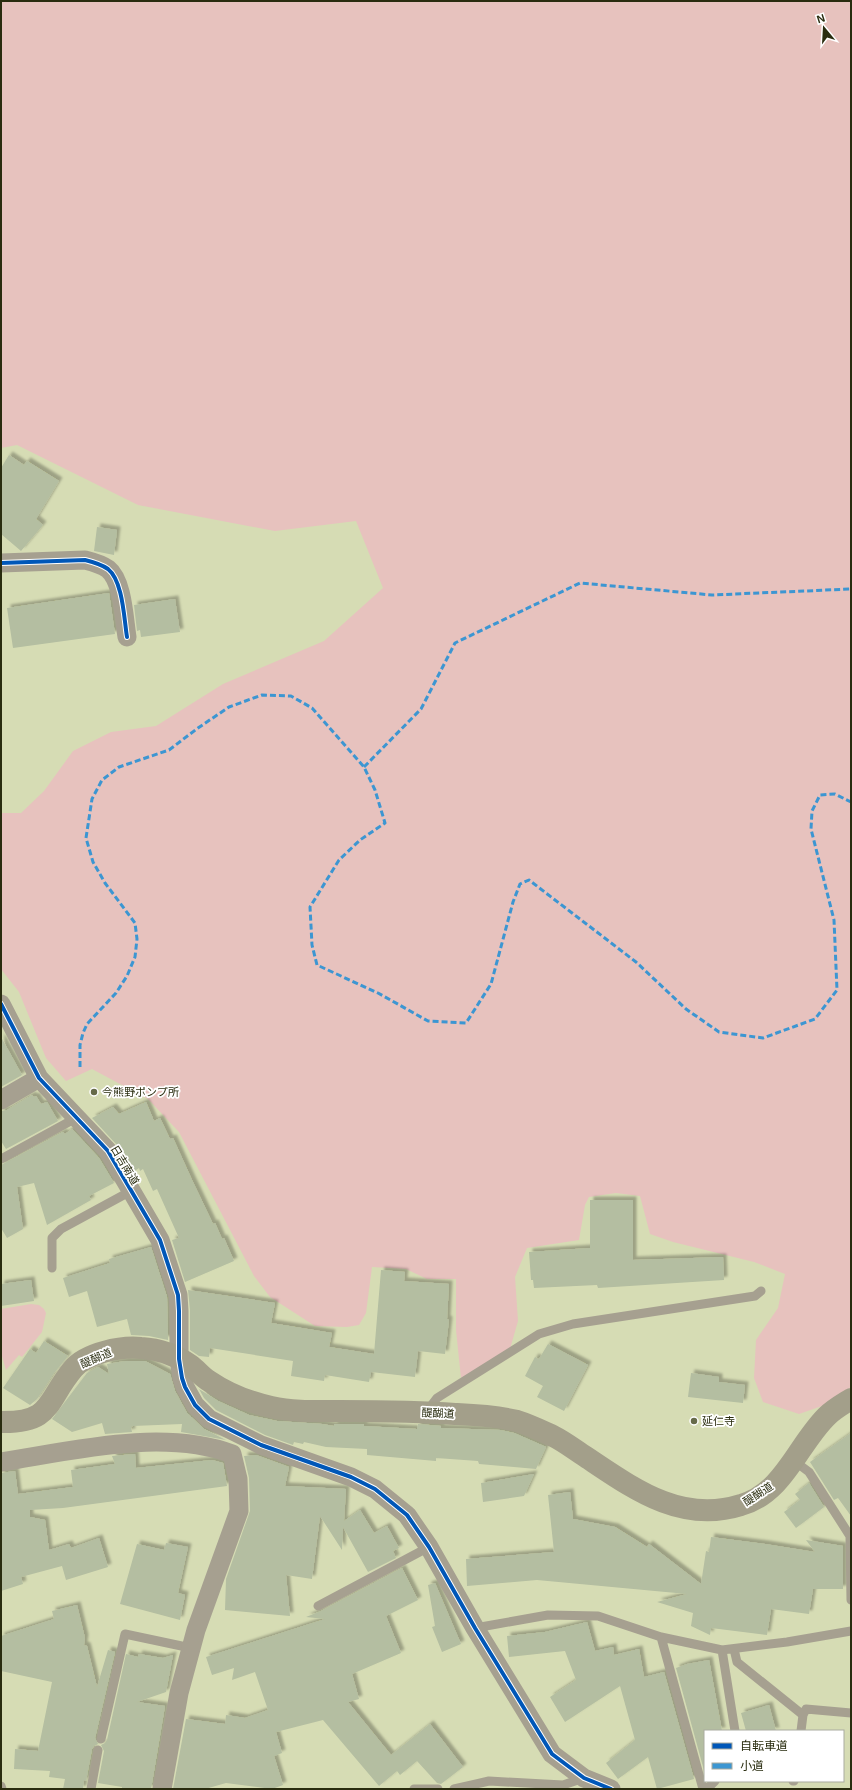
<svg xmlns="http://www.w3.org/2000/svg" width="852" height="1790" viewBox="0 0 852 1790" font-family="Arial,'Noto Sans JP',sans-serif">
<style>
.green{fill:#e7c2be}
.building{fill:#b4bea1;filter:url(#shadow)}
.lines{fill:none;stroke-linecap:round;stroke-linejoin:round}
.lane{stroke:#a6a090;stroke-width:9}
.street{stroke:#a6a090;stroke-width:19}
.secondary{stroke:#a39f8a;stroke-width:22}
.quiet{stroke:#3c96d2;stroke-width:3;stroke-dasharray:6 3;stroke-linecap:butt}
.cycleway-casing{stroke:#fff;stroke-width:6}
.cycleway{stroke:#0057b8;stroke-width:4}
.poi-dot{fill:#666a49;stroke:#fff;stroke-width:1.5}
.labels{text-anchor:middle;dominant-baseline:central;stroke-width:3.5;stroke-linejoin:round;paint-order:stroke}
.poi-label{font-size:11px;fill:#292c0f;stroke:#fff;text-anchor:start}
.street-label{font-size:11px;fill:#292c0f;stroke:#fff}
</style>
<defs>
<filter id="shadow"><feDropShadow dx="3.5" dy="-3.5" stdDeviation="1" flood-color="#0004"/></filter>
</defs>
<rect width="100%" height="100%" fill="#d6dcb4"/>
<!-- green -->
<path class="green" d="M 1,1 L 851,1 L 851,1387 L 822,1406 L 799,1414 L 763,1402 L 754,1378 L 756,1340 L 778,1308 L 785,1274 L 754,1262 L 673,1242 L 650,1234 L 640,1196 L 616,1193 L 589,1197 L 585,1205 L 579,1240 L 527,1248 L 515,1277 L 518,1321 L 510,1349 L 485,1366 L 461,1378 L 456,1330 L 456,1279 L 427,1279 L 406,1269 L 372,1267 L 366,1313 L 359,1325 L 347,1327 L 315,1326 L 270,1297 L 254,1276 L 179,1132 L 148,1099 L 92,1069 L 66,1081 L 46,1058 L 19,992 L 1,969 L 1,813 L 21,813 L 44,791 L 73,751 L 111,732 L 156,726 L 223,684 L 324,641 L 383,588 L 356,521 L 275,531 L 138,505 L 17,445 L 1,448 Z
M 31,1304 L 39,1305 L 44,1309 L 46,1313 L 42,1332 L 22,1357 L 19,1355 L 6,1370 L 1,1353 L 1,1309 Z"/>
<!-- building -->
<path class="building" d="M 9,455 L 24,465 L 27,461 L 59,481 L 36,519 L 43,525 L 21,551 L 1,534 L 1,468 Z
M 97,527 L 117,530 L 114,555 L 94,551 Z
M 109,593 L 115,634 L 13,648 L 7,608 Z
M 175,599 L 180,632 L 141,637 L 140,630 L 137,631 L 134,605 Z
M 1,1037 L 22,1075 L 1,1087 Z
M 32,1095 L 34,1097 L 36,1096 L 41,1104 L 47,1102 L 58,1121 L 6,1149 L 1,1141 L 1,1111 L 7,1110 Z
M 146,1102 L 154,1121 L 160,1118 L 170,1139 L 173,1138 L 192,1180 L 213,1224 L 215,1223 L 222,1239 L 224,1238 L 234,1261 L 185,1282 L 172,1240 L 179,1238 L 157,1189 L 153,1191 L 143,1169 L 140,1171 L 139,1168 L 133,1172 L 116,1144 L 92,1118 L 113,1107 L 119,1114 Z
M 72,1129 L 99,1158 L 114,1183 L 89,1196 L 91,1200 L 47,1225 L 34,1183 L 17,1187 L 23,1229 L 7,1238 L 1,1228 L 1,1165 L 63,1132 L 65,1134 Z
M 590,1200 L 633,1200 L 633,1260 L 723,1257 L 724,1280 L 598,1288 L 597,1285 L 534,1288 L 533,1280 L 531,1280 L 529,1252 L 590,1248 Z
M 151,1247 L 167,1297 L 168,1340 L 149,1336 L 131,1335 L 127,1319 L 97,1327 L 87,1291 L 69,1297 L 63,1278 L 110,1263 L 109,1259 Z
M 381,1270 L 405,1272 L 404,1281 L 449,1284 L 447,1319 L 449,1320 L 445,1354 L 418,1351 L 415,1377 L 371,1372 L 369,1382 L 325,1375 L 324,1381 L 291,1376 L 293,1361 L 210,1348 L 209,1357 L 199,1356 L 190,1350 L 190,1310 L 188,1290 L 275,1303 L 271,1323 L 332,1333 L 329,1347 L 374,1354 Z
M 31,1280 L 34,1301 L 1,1306 L 1,1284 Z
M 44,1341 L 68,1356 L 54,1373 L 37,1399 L 30,1405 L 3,1388 L 30,1349 L 36,1353 Z
M 548,1344 L 588,1365 L 564,1411 L 537,1397 L 543,1386 L 525,1376 L 535,1357 L 539,1359 Z
M 125,1361 L 145,1361 L 170,1374 L 175,1391 L 187,1413 L 204,1429 L 226,1440 L 181,1432 L 182,1424 L 133,1426 L 131,1427 L 132,1432 L 105,1434 L 102,1423 L 72,1432 L 52,1419 L 87,1373 L 98,1367 L 109,1374 L 107,1364 Z
M 691,1373 L 719,1377 L 719,1382 L 745,1385 L 743,1403 L 688,1397 Z
M 199,1389 L 218,1401 L 249,1415 L 277,1421 L 322,1424 L 334,1426 L 334,1424 L 364,1424 L 364,1426 L 417,1429 L 418,1424 L 441,1426 L 441,1428 L 500,1430 L 514,1433 L 546,1447 L 536,1469 L 479,1464 L 478,1461 L 436,1458 L 436,1461 L 367,1455 L 367,1449 L 326,1447 L 304,1442 L 303,1444 L 294,1442 L 293,1445 L 265,1435 L 216,1410 L 204,1398 Z
M 851,1433 L 851,1516 L 838,1498 L 834,1500 L 810,1462 Z
M 135,1454 L 136,1468 L 212,1460 L 223,1463 L 227,1486 L 63,1508 L 30,1510 L 30,1517 L 45,1520 L 49,1550 L 69,1544 L 71,1548 L 99,1538 L 108,1567 L 66,1580 L 62,1566 L 21,1577 L 23,1584 L 1,1591 L 1,1473 L 15,1471 L 18,1494 L 73,1487 L 71,1470 L 115,1464 L 112,1456 Z
M 256,1455 L 289,1467 L 285,1486 L 346,1489 L 344,1521 L 360,1510 L 374,1533 L 387,1526 L 399,1548 L 393,1551 L 396,1558 L 368,1572 L 343,1527 L 342,1550 L 320,1516 L 312,1579 L 286,1575 L 290,1616 L 225,1610 L 226,1579 L 250,1511 L 249,1478 L 244,1456 Z
M 534,1474 L 524,1496 L 483,1502 L 481,1483 Z
M 809,1483 L 824,1507 L 796,1528 L 784,1512 L 800,1500 L 795,1494 Z
M 570,1492 L 573,1519 L 615,1527 L 647,1547 L 649,1544 L 701,1584 L 706,1551 L 709,1552 L 711,1537 L 765,1544 L 815,1552 L 806,1540 L 843,1546 L 843,1589 L 813,1589 L 809,1614 L 771,1609 L 767,1635 L 711,1628 L 710,1635 L 691,1626 L 693,1613 L 657,1602 L 687,1594 L 537,1580 L 467,1586 L 466,1559 L 554,1552 L 548,1495 Z
M 166,1543 L 188,1547 L 178,1593 L 185,1595 L 180,1620 L 120,1604 L 137,1544 L 164,1550 Z
M 402,1568 L 418,1600 L 386,1616 L 401,1653 L 352,1674 L 359,1699 L 348,1702 L 391,1755 L 430,1724 L 463,1767 L 441,1784 L 437,1783 L 417,1761 L 400,1775 L 397,1771 L 379,1786 L 323,1720 L 276,1732 L 282,1753 L 274,1756 L 283,1785 L 272,1789 L 226,1783 L 205,1789 L 173,1789 L 186,1719 L 225,1724 L 226,1715 L 245,1718 L 268,1710 L 255,1672 L 232,1680 L 234,1668 L 212,1675 L 206,1657 L 325,1619 L 306,1617 L 321,1611 Z
M 435,1583 L 461,1644 L 442,1652 L 432,1627 L 435,1626 L 428,1585 Z
M 77,1605 L 85,1638 L 84,1645 L 87,1646 L 97,1687 L 108,1650 L 115,1652 L 95,1738 L 98,1744 L 94,1746 L 92,1749 L 86,1781 L 84,1780 L 83,1789 L 63,1789 L 65,1779 L 49,1777 L 50,1771 L 14,1769 L 15,1749 L 38,1751 L 52,1682 L 1,1671 L 1,1636 L 54,1619 L 52,1611 Z
M 587,1622 L 595,1651 L 613,1647 L 614,1655 L 639,1649 L 644,1677 L 664,1672 L 694,1779 L 657,1789 L 648,1757 L 618,1779 L 606,1763 L 635,1740 L 620,1686 L 565,1722 L 550,1697 L 576,1680 L 565,1651 L 509,1657 L 507,1636 L 545,1632 Z
M 126,1654 L 138,1657 L 139,1654 L 163,1658 L 173,1655 L 166,1692 L 137,1702 L 165,1706 L 151,1789 L 122,1789 L 122,1787 L 98,1783 L 104,1751 L 101,1745 L 105,1743 L 107,1740 Z
M 709,1660 L 722,1731 L 705,1731 L 705,1774 L 676,1668 L 687,1664 Z
M 769,1705 L 776,1731 L 746,1731 L 741,1713 Z"/>
<g class="lines">
<!-- lane -->
<path class="lane" d="M 1,1159 L 76,1118
M 52,1268 L 52,1238 L 61,1229 L 131,1191
M 427,1411 L 437,1398 L 539,1334 L 573,1324 L 755,1296 L 761,1291
M 793,1460 L 809,1472 L 850,1536 L 851,1600
M 318,1606 L 429,1547
M 475,1628 L 548,1615 L 598,1616 L 661,1637 L 722,1650 L 787,1642 L 851,1631
M 661,1637 L 703,1789
M 734,1649 L 737,1662 L 803,1715 L 806,1709 L 851,1713
M 722,1650 L 735,1731
M 801,1731 L 803,1715
M 101,1739 L 125,1634 L 191,1648
M 793,1781 L 794,1781
M 1,1786 L 2,1789
M 91,1789 L 98,1750
M 414,1789 L 438,1789
M 454,1789 L 489,1781 L 563,1785 L 584,1778
M 707,1789 L 715,1781"/>
<!-- street -->
<path class="street" d="M 1,563 L 85,560 C 93,562 101,564 108,569 C 123,581 124,619 127,637
M 1,1004 L 39,1078 L 108,1151 L 160,1240 L 178,1295 L 179,1311 L 179,1359 L 182,1378 L 185,1387 L 195,1405 L 209,1419 L 261,1445 L 351,1477 L 375,1489 L 407,1515 L 429,1547 L 475,1628 L 552,1754 L 584,1778 L 611,1789
M 1,1100 L 39,1078
M 1,1462 C 71,1451 163,1428 232,1454 L 238,1479 L 239,1511 L 196,1630 L 179,1693 L 162,1789"/>
<!-- secondary -->
<path class="secondary" d="M 1,1422 C 53,1423 46,1401 73,1369 C 86,1353 121,1346 141,1348 C 158,1349 176,1355 190,1365 C 197,1370 202,1377 209,1381 C 228,1394 249,1402 271,1407 C 294,1412 316,1411 339,1411 C 377,1411 416,1411 455,1414 C 475,1415 498,1416 517,1421 C 530,1425 542,1431 553,1436 C 565,1442 575,1450 586,1457 C 634,1489 681,1524 741,1505 C 784,1493 798,1444 827,1416 C 834,1409 843,1404 851,1399"/>
<!-- quiet -->
<path class="quiet" d="M 364,767 L 421,709 L 455,643 L 580,583 L 712,595 L 851,589
M 80,1067 L 80,1045 L 83,1033 L 87,1024 L 116,993 L 127,976 L 135,957 L 137,939 L 135,923 L 105,883 L 93,862 L 86,838 L 92,799 L 102,780 L 119,767 L 169,750 L 198,728 L 229,707 L 262,695 L 291,696 L 312,708 L 364,767 L 375,790 L 385,823 L 360,840 L 339,860 L 310,907 L 312,945 L 317,965 L 378,993 L 428,1021 L 466,1023 L 491,984 L 513,902 L 520,884 L 529,880 L 636,962 L 686,1009 L 719,1032 L 763,1038 L 815,1019 L 837,990 L 834,920 L 811,829 L 812,811 L 820,795 L 835,794 L 851,802"/>
<!-- cycleway casing -->
<g class="cycleway-casing">
<path id="cycleway" d="M 1,563 L 85,560 C 93,562 101,564 108,569 C 123,581 124,619 127,637
M 1,1004 L 39,1078 L 108,1151 L 160,1240 L 178,1295 L 179,1311 L 179,1359 L 182,1378 L 185,1387 L 195,1405 L 209,1419 L 261,1445 L 351,1477 L 375,1489 L 407,1515 L 429,1547 L 475,1628 L 552,1754 L 584,1778 L 611,1789"/>
</g>
<!-- cycleway -->
<use href="#cycleway" class="cycleway"/>
</g>
<!-- markers -->
<g class="poi-dot">
<circle cx="94" cy="1092" r="4"/>
<circle cx="694" cy="1421" r="4"/>
</g>
<g class="labels">
<!-- poi labels -->
<g class="poi-label">
<text x="102" y="1092">今熊野ポンプ所</text>
<text x="702" y="1421">延仁寺</text>
</g>
<!-- street labels -->
<g class="street-label">
<text transform="translate(125 1165) rotate(59)">日吉南道</text>
<text transform="translate(96 1358) rotate(-23)">醍醐道</text>
<text transform="translate(438 1413) rotate(3)">醍醐道</text>
<text transform="translate(758 1494) rotate(-33)">醍醐道</text>
</g>
</g>
<!-- border -->
<rect width="852" height="1790" fill="none" stroke="#292c0f" stroke-width="4"/>
<!-- legend -->
<rect x="704" y="1730" width="140" height="52" fill="#ffffff" stroke="#a9ab9f"/>
<rect x="712" y="1743" width="20" height="6" fill="#0057b8" stroke="#a9ab9f"/>
<text x="740" y="1750" font-size="12" fill="#292c0f">自転車道</text>
<rect x="712" y="1763" width="20" height="6" fill="#3c96d2" stroke="#a9ab9f"/>
<text x="740" y="1770" font-size="12" fill="#292c0f">小道</text>
<!-- north arrow -->
<g transform="translate(824 28) rotate(342)" stroke="#ffffff" stroke-width="3" paint-order="stroke">
<path d="M0-3L7 15L0 10L-7 15Z" fill="#292c0f"/>
<text y="-6" font-size="11" font-weight="bold" text-anchor="middle" fill="#292c0f">N</text>
</g>
</svg>
